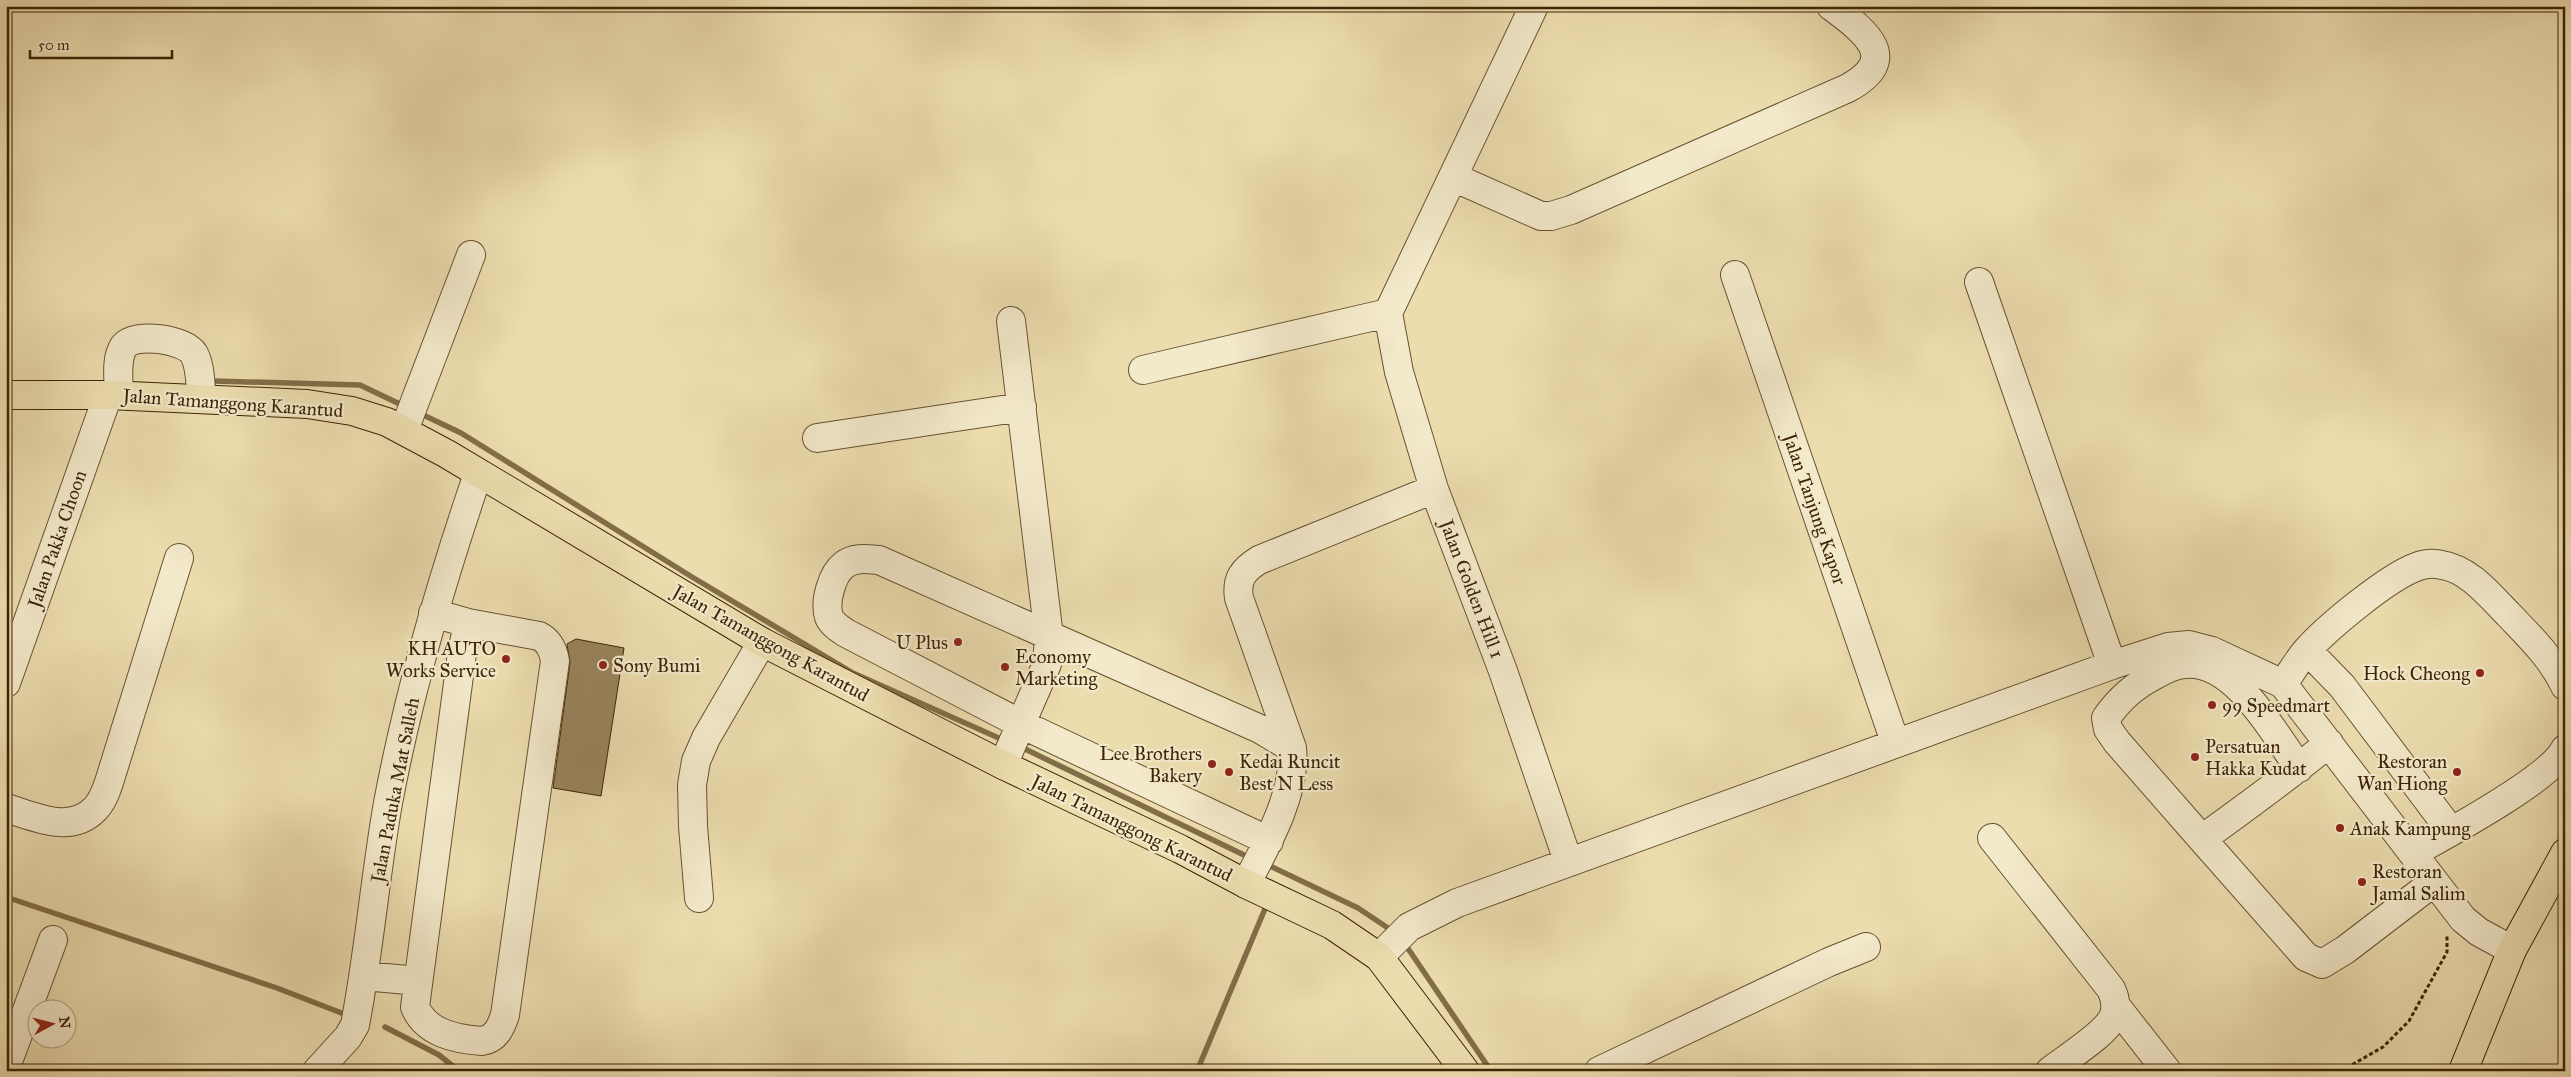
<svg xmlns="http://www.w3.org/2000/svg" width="2571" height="1077" viewBox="0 0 2571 1077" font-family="'IM FELL Great Primer',serif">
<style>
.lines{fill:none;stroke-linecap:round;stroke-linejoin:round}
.stream{stroke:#826d48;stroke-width:5.5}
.building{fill:#98845d;stroke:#3c2405}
.minor-casing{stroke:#685230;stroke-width:30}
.major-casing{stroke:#3c2405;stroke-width:30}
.path{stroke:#3c2405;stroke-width:3;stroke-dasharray:4 2.5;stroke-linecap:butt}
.minor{stroke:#f3e9cb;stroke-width:28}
.major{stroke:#ecddaf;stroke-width:28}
.poi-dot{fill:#8f2418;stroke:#f3e9cb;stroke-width:2}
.labels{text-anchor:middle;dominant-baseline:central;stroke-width:4.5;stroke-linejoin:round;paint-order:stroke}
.street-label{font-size:19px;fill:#3c2405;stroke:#f3e9cb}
.poi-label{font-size:19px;fill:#3c2405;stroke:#f3e9cb;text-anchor:start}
</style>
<rect width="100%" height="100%" fill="#ecddaf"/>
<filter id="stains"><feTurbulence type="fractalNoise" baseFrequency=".004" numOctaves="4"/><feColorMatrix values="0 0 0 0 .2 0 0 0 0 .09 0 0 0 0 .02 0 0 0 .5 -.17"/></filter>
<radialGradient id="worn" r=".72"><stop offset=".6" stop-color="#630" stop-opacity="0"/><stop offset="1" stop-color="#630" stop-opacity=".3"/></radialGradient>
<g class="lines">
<!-- stream -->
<path class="stream" d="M 213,381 L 360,385 L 406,407
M 419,413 L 461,433 L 692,577 L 853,673 L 1001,739
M 1025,749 L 1244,855
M 1270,866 L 1358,908 L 1388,928
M 6,897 L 277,988 L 344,1014
M 1407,947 L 1491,1071
M 385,1027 L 439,1055 L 459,1071
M 1197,1071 L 1267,904"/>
</g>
<!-- building -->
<path class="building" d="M 576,639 L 624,648 L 601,796 L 553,788 L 570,663 L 567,644 Z"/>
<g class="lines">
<!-- minor casing -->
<g class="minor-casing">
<path id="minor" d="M 1453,177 L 1541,216 L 1551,216 L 1571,210 L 1848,88 C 1903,58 1863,30 1831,6
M 1735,275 L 1895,742
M 1979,282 L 2112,665
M 1388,313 L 1399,372 L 1434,489 L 1503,671 L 1568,861
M 1388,313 L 1534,6
M 1143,370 L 1388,313
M 119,395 C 119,381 115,359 124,346 C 135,332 185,339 194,354 C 201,367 200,385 202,399
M 404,430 L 471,255
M 817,438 L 1022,407
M 433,613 L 468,623 L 462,653 L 415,1007 C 426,1033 455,1039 482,1041 C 496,1039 501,1027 505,1015 L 555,661 C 553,649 549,641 539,636 L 468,623
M 2307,650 L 2342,686 L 2451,831
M 6,683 L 108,395
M 2283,684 C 2291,673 2298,660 2307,650 C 2329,626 2387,578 2416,567 C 2424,564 2434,563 2442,565 C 2469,569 2491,597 2509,615 C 2530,637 2552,658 2565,686
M 1003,765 L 1047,664 L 1049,637 L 1011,321
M 2299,768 C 2274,733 2235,660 2186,664 C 2176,664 2166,669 2157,674 C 2135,685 2120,698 2106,718 L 2108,729 L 2117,742 L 2202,839 C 2245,808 2288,777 2329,743
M 6,808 C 34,816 70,835 95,809 C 106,798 110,778 115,763 L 179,558
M 1992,838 L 2111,989 C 2115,997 2117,1005 2114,1015 C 2108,1033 2066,1058 2050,1071
M 2202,839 L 2306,957 L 2322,964 L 2345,950 L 2434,882
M 1269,841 L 1021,724 L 846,633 C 840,629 832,624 829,617 C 824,602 832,574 844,565 C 854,557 867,559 879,560 L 1260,729 L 1292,748
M 2413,853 C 2445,835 2550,779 2565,749
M 1246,884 C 1266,846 1297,792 1292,748 L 1239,598 C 1236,579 1243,570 1259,560 L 1434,489
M 699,898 L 693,826 L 692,785 L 696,761 L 706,738 L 762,642
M 1379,957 L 1409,927 L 1457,903 L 2112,665 L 2168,647 L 2189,645 L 2212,651 L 2283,684 L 2463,919 L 2479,932 L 2512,950
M 364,976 L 418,981
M 2116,1006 L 2167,1071
M 6,1067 L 53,940
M 317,1071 L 348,1037 L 355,1025 C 369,952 375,877 388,803 C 409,691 441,582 478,474
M 1599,1071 L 1829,962 L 1866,947"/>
</g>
<!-- major casing -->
<g class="major-casing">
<path id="major" d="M 6,395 L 108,395 L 307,404 L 352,411 L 387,422 L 447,454 L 762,642 L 1003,765 L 1180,849 L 1246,884 L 1332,925 L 1379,957 L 1465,1071
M 2463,1071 L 2512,950 L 2565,853"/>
</g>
<!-- path -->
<path class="path" d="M 2341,1071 L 2383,1047 L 2409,1021 L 2447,952 L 2447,935"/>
<!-- minor -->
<use href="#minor" class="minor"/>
<!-- major -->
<use href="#major" class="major"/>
</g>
<!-- markers -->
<g class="poi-dot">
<circle cx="958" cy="642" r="5"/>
<circle cx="506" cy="659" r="5"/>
<circle cx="603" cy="665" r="5"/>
<circle cx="1005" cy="667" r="5"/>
<circle cx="2480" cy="673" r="5"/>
<circle cx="2212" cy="705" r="5"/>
<circle cx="2195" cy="757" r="5"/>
<circle cx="1212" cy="764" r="5"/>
<circle cx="1229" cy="772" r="5"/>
<circle cx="2457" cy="772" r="5"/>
<circle cx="2340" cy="828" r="5"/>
<circle cx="2362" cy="882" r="5"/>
</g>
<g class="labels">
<!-- street labels -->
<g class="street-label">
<text transform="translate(233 403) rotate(4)">Jalan Tamanggong Karantud</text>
<text transform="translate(1815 509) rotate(71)">Jalan Tanjung Kapor</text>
<text transform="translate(57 539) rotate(-71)">Jalan Pakka Choon</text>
<text transform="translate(1472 589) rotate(69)">Jalan Golden Hill 1</text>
<text transform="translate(771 643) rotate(29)">Jalan Tamanggong Karantud</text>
<text transform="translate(395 790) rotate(-79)">Jalan Paduka Mat Salleh</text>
<text transform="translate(1132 828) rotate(26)">Jalan Tamanggong Karantud</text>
</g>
<!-- poi labels -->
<g class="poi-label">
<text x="948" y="642" text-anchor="end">U Plus</text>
<text x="496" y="648" text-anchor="end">KH AUTO<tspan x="496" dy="22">Works Service</tspan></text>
<text x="1015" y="656">Economy<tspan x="1015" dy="22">Marketing</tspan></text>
<text x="613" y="665">Sony Bumi</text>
<text x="2470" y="673" text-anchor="end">Hock Cheong</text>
<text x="2222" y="705">99 Speedmart</text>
<text x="2205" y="746">Persatuan<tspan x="2205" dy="22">Hakka Kudat</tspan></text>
<text x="1202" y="753" text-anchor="end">Lee Brothers<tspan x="1202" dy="22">Bakery</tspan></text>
<text x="1239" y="761">Kedai Runcit<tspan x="1239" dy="22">Best N Less</tspan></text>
<text x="2447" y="761" text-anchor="end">Restoran<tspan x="2447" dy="22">Wan Hiong</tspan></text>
<text x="2350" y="828">Anak Kampung</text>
<text x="2372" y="871">Restoran<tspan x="2372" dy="22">Jamal Salim</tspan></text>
</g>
</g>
<!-- margin -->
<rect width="2571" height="1077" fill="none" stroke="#ecddaf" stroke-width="25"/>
<rect x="8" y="8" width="2556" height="1062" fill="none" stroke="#3c2405" stroke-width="2.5"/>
<rect x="12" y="12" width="2546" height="1052" fill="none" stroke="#3c2405"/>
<!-- north arrow -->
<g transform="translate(52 1024) rotate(83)"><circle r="24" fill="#f3e9cb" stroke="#aa9a7c"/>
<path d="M0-4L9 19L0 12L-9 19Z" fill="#8f2418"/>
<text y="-8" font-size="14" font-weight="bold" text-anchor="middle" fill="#3c2405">N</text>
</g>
<!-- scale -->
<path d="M30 50v8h142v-8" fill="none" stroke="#3c2405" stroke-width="2.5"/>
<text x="38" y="50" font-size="15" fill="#3c2405" stroke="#f3e9cb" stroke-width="4" paint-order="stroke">50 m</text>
<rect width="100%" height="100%" filter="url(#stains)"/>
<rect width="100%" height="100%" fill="url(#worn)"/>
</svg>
